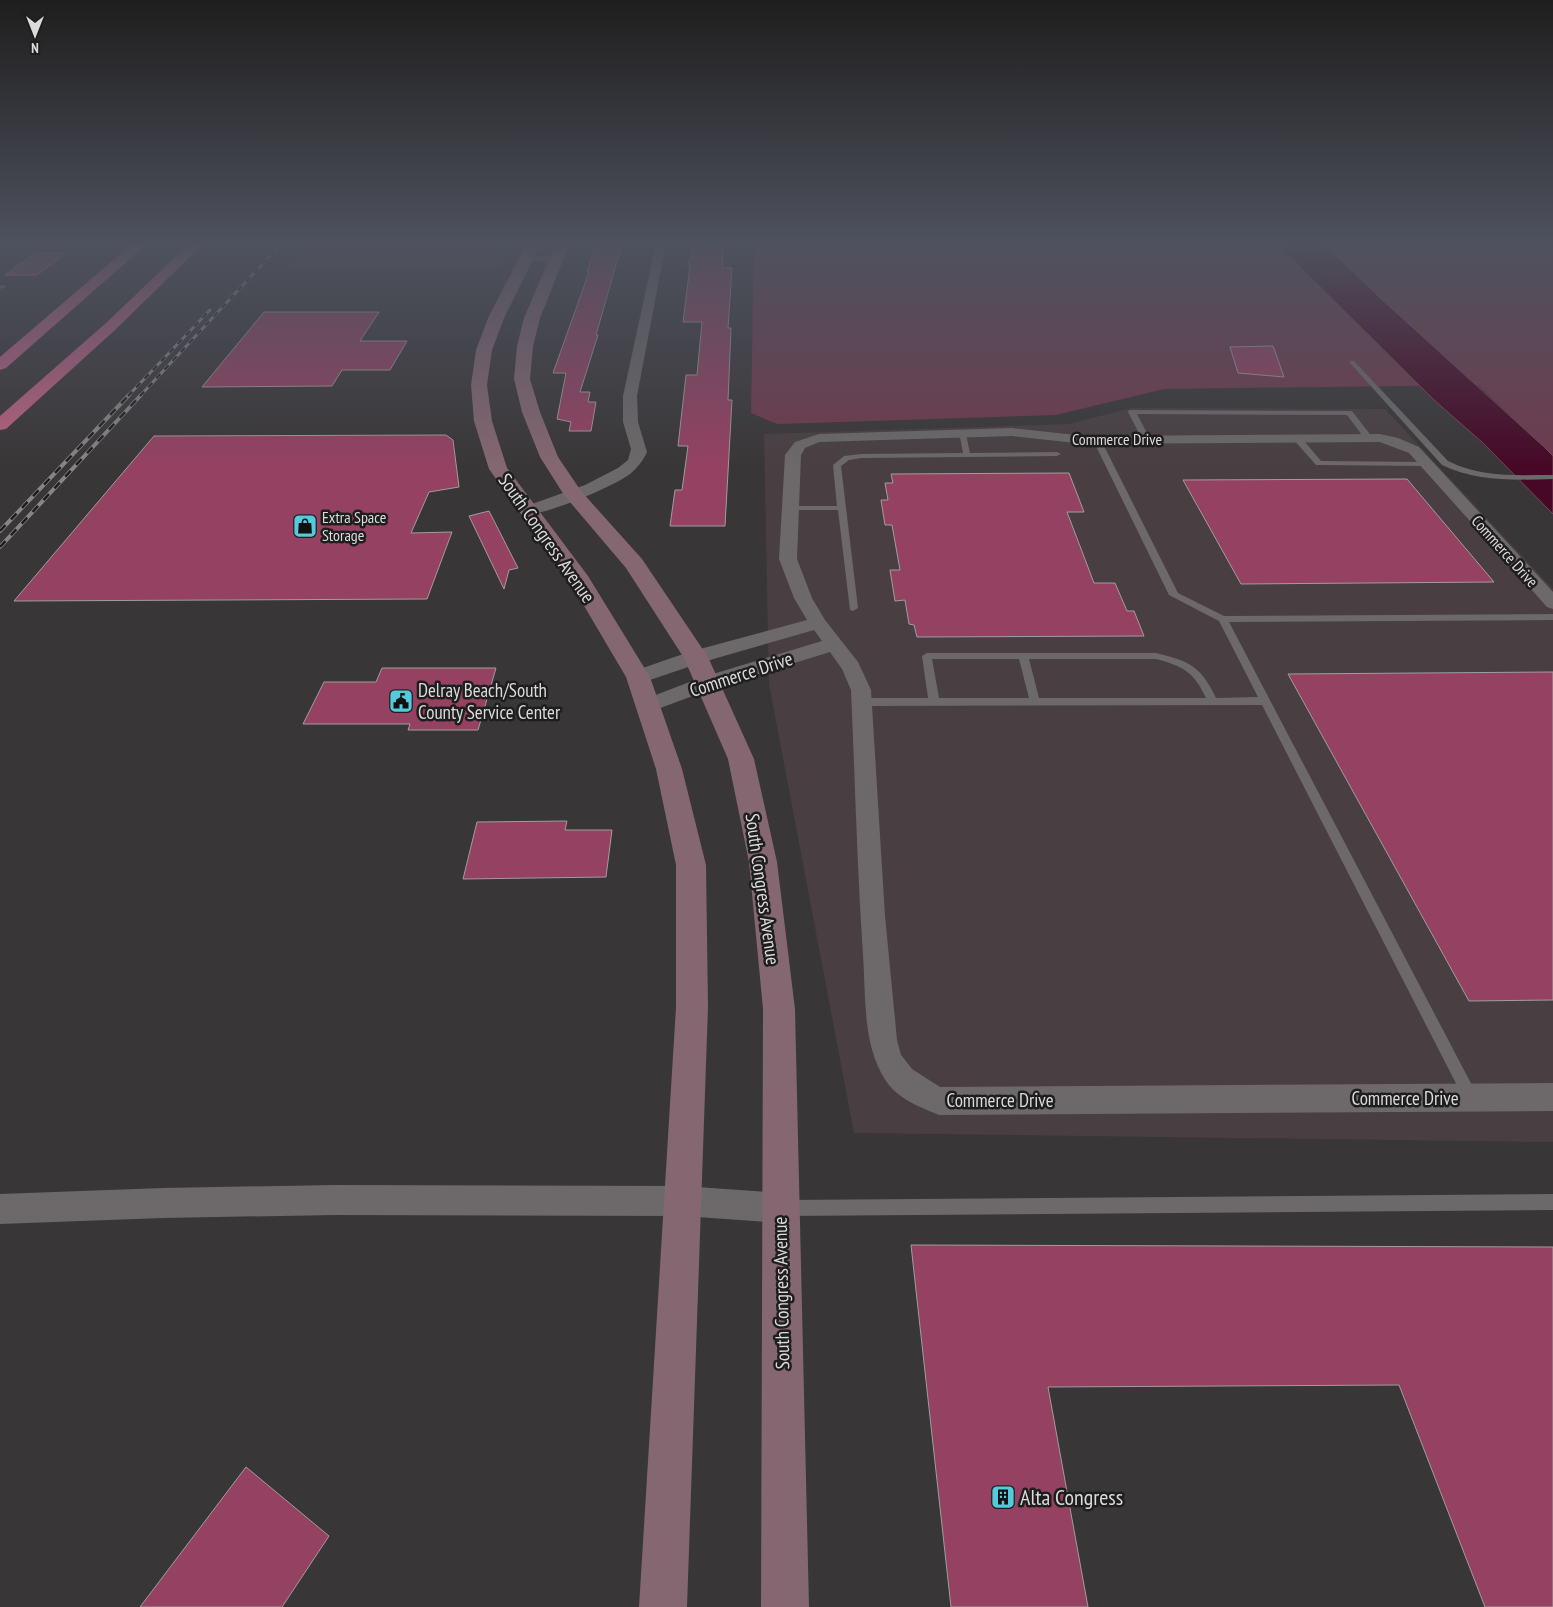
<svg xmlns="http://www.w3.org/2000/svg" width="1553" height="1607" viewBox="0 0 1553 1607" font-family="'PT Sans Narrow',sans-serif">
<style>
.built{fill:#493f42}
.green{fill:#703a4e}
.water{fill:#460825;stroke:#73475b}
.building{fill:#954162;stroke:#a19d9e}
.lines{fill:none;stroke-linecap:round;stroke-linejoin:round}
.service{fill:#6d696a;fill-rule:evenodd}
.minor{fill:#6d696a;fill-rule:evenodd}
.secondary{fill:#846771;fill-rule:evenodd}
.motorway{fill:#b96181;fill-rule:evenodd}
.rail-far1-casing{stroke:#878585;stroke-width:3}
.rail-casing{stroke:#878585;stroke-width:4}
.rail-far1{stroke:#1f1e1e;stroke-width:2;stroke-dasharray:6;stroke-linecap:butt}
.rail{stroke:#1f1e1e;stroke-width:2.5;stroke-dasharray:8;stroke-linecap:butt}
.labels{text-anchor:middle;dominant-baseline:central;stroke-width:5;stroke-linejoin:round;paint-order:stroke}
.far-street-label{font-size:16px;fill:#dcdada;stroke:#1f1e1e}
.far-poi-label{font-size:16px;fill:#dcdada;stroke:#1f1e1e;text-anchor:start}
.street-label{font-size:19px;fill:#dcdada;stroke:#1f1e1e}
.poi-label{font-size:19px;fill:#dcdada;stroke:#1f1e1e;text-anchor:start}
.near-poi-label{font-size:22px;fill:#dcdada;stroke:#1f1e1e;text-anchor:start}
</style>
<rect width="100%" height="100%" fill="#393637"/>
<!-- built -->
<path class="built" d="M 310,243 L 513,243 L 499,268 L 287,268 Z
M 1131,408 L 1385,409 L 1553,589 L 1553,1142 L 854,1133 L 769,684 L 764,434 L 1069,424 Z"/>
<!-- green -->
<path class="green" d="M 754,243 L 1553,243 L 1553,456 L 1478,385 L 1164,389 L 1056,415 L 777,424 L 751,413 Z"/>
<!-- water -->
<path class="water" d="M 1276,243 L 1323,243 L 1379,297 L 1543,446 L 1553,456 L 1553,514 L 1483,443 L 1434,400 Z"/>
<!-- building -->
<path class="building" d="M 693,243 L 724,243 L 722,268 L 732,268 L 728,328 L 731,328 L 728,400 L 732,400 L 725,526 L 670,526 L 675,490 L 682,490 L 688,446 L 678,446 L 686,375 L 697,375 L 702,322 L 683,322 L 690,266 L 688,266 Z
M 596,244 L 622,244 L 596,335 L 598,335 L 580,392 L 590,392 L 588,402 L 596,402 L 591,431 L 569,431 L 571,422 L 557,419 L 566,373 L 553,373 L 589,272 L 587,272 Z
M 35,253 L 66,253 L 37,275 L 5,275 Z
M 264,312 L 379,312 L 360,341 L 407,341 L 390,370 L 342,370 L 332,386 L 202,387 Z
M 1273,346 L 1284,377 L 1238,373 L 1230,347 Z
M 446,435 L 453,440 L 459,487 L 429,492 L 411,533 L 452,532 L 427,599 L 14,601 L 154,436 Z
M 1069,473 L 1084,512 L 1067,512 L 1094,583 L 1115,583 L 1127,611 L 1134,611 L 1144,636 L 917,637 L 914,625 L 909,624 L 905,600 L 895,601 L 890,570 L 900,570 L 892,525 L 885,525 L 881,500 L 888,500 L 885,483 L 893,483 L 891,474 Z
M 1407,479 L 1494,582 L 1241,584 L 1183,480 Z
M 489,511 L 518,568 L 509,570 L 504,589 L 469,516 Z
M 382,668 L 496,668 L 478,730 L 408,730 L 410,724 L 303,724 L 324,682 L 376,682 Z
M 1553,672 L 1553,1000 L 1469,1001 L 1288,674 Z
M 567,821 L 565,830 L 612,830 L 606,877 L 463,879 L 477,822 Z
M 911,1245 L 1553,1247 L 1553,1607 L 1485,1607 L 1399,1385 L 1048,1387 L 1088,1607 L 951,1607 Z
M 246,1467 L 329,1536 L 282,1607 L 140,1607 Z"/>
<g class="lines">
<!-- service -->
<path class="service" d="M 42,243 L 48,243 L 40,248 L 0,248 L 0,244 L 39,244 Z
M 0,285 L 6,286 L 7,287 L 0,289 Z
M 1350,361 L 1354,361 L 1448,461 C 1482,478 1516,475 1553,475 L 1553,479 C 1514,480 1478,482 1442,465 L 1350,363 Z
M 1129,410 L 1349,411 L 1352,411 L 1372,437 L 1365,439 L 1347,415 L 1137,414 L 1150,439 L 1146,441 L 1142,439 L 1128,412 Z
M 959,432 L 966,434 L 970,453 L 1057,452 L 1061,454 L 1057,456 L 861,458 L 849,460 L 841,466 L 858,608 L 853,611 L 850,610 L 838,510 L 791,510 L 787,508 L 791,506 L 837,506 L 833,465 L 844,456 L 861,454 L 963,453 Z
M 1294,436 L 1300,436 L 1321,461 L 1426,462 L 1430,464 L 1426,466 L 1319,465 L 1316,465 L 1294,440 Z
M 1094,438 L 1101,440 L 1178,593 L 1224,616 L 1553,614 L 1553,620 L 1229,622 L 1475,1091 L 1477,1096 L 1475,1101 L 1470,1103 L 1465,1101 L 1262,705 L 862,706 L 857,702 L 862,698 L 928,698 L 922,656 L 927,653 L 1156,653 C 1189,661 1201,666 1216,698 L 1258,697 L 1219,621 L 1169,595 L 1093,440 ZM 932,659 L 1019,659 L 1029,698 L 939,698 ZM 1029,659 L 1156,659 C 1183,666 1194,672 1206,698 L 1039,698 Z
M 1553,1194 L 1553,1210 L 784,1216 L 779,1213 L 776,1208 L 779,1203 L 784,1200 Z"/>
<!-- minor -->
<path class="minor" d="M 0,243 L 6,243 L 0,247 Z
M 656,243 L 666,243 L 637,396 L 638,422 L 647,452 C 643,461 638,467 630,474 C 615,486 538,519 521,514 L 519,511 L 521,508 L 585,485 L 618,468 L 628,460 L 631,449 L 623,422 L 623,396 Z
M 527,256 L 557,256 L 563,259 L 557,262 L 523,261 L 521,259 Z
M 1012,428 L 1085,436 L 1380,434 L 1398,438 L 1419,447 L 1553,592 L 1553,609 L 1547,607 L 1409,453 L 1380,442 L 1085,444 L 1012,436 L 819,442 L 805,448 L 801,455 L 797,559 L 812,598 L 825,620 L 858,662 L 871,690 L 885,916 L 897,1040 L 901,1055 L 912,1069 L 940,1087 L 1553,1083 L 1553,1111 L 939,1115 C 920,1107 898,1099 886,1081 C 862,1045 866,996 863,955 C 857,867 855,778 851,690 L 842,669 L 830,652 L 714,688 L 647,713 L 640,711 L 637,706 L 640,701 L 700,678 L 822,641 L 814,630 L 703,662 L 638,684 L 631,682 L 628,677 L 631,672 L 689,652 L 807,620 L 794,598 L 779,559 L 785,455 L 795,442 L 819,434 Z
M 334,1185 L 683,1186 L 780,1193 L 791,1197 L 795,1208 L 791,1219 L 780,1223 L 683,1216 L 334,1215 L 163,1218 L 0,1224 L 0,1194 L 163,1188 Z"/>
<!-- secondary -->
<path class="secondary" d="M 527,243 L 541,243 L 504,318 L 492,350 L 487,385 L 492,421 L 507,468 L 588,576 L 650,677 L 682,769 L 706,865 L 708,1007 L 687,1607 L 639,1607 L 676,1007 L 676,865 L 656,769 L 626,677 L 570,582 L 489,469 L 474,421 L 471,385 L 476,350 L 488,318 Z
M 556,243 L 570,243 L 540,318 L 533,346 L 530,379 L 540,412 L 558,457 L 581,491 L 642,559 L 708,657 L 754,759 L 777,862 L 795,1009 L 809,1607 L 761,1607 L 763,1009 L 749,862 L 728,759 L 684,658 L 626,568 L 564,495 L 540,457 L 522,412 L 514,379 L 517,346 L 524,318 Z"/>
<!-- motorway -->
<path class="motorway" d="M 133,243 L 148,243 L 6,368 L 0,370 L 0,357 Z
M 190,243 L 204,243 L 116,329 L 6,429 L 0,430 L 0,416 L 106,323 Z"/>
<!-- rail-far1 casing -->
<g class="rail-far1-casing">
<path id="rail-far1" d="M 128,396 L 210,310
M 140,396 L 282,243"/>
</g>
<!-- rail casing -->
<g class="rail-casing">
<path id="rail" d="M 0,531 L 129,395
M 0,547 L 141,395"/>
</g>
<!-- rail-far1 -->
<use href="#rail-far1" class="rail-far1"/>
<!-- rail -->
<use href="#rail" class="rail"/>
</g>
<!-- sky -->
<linearGradient id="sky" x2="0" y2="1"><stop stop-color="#1f1e1e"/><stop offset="0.52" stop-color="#4e525e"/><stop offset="1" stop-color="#4e525e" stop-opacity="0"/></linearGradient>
<rect width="1553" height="468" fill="url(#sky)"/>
<!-- icons -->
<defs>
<g id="shop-square" transform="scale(1.25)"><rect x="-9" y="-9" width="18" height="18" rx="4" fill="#53cbdb" stroke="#1f1e1e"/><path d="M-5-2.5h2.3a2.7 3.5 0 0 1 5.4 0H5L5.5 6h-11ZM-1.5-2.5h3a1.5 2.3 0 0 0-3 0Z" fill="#111"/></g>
<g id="civic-square" transform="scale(1.25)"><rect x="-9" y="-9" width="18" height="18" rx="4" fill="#53cbdb" stroke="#1f1e1e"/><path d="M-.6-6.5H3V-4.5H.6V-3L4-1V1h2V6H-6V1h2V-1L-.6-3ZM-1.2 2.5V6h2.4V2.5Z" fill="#111"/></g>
<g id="building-square" transform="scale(1.25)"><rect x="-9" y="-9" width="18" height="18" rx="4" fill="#53cbdb" stroke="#1f1e1e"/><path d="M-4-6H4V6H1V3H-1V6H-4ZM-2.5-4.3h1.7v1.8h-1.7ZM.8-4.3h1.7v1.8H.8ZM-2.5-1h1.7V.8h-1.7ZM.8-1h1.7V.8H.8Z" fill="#111"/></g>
</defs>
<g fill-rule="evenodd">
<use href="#shop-square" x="305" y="526"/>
<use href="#civic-square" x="401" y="701"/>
<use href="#building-square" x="1003" y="1497"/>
</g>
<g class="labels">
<!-- far-street labels -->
<g class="far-street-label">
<text x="1117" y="439">Commerce Drive</text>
<text transform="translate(1505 551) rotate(48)">Commerce Drive</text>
</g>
<!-- far-poi labels -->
<g class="far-poi-label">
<text x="322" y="517">Extra Space<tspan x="322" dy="18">Storage</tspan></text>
</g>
<!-- street labels -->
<g class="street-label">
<text transform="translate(547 538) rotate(55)">South Congress Avenue</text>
<text transform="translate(741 674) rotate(-18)">Commerce Drive</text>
<text transform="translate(763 889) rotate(82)">South Congress Avenue</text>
<text x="1405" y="1098">Commerce Drive</text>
<text x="1000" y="1100">Commerce Drive</text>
<text transform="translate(781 1293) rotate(-91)">South Congress Avenue</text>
</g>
<!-- poi labels -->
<g class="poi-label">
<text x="418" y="690">Delray Beach/South<tspan x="418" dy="22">County Service Center</tspan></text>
</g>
<!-- near-poi labels -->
<g class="near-poi-label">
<text x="1020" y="1497">Alta Congress</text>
</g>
</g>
<!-- north arrow -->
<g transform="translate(35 35) rotate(180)" stroke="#1f1e1e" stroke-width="4" paint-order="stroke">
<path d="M0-4L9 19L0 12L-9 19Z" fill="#dcdada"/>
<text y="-8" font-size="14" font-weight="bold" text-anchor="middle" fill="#dcdada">N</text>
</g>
</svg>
